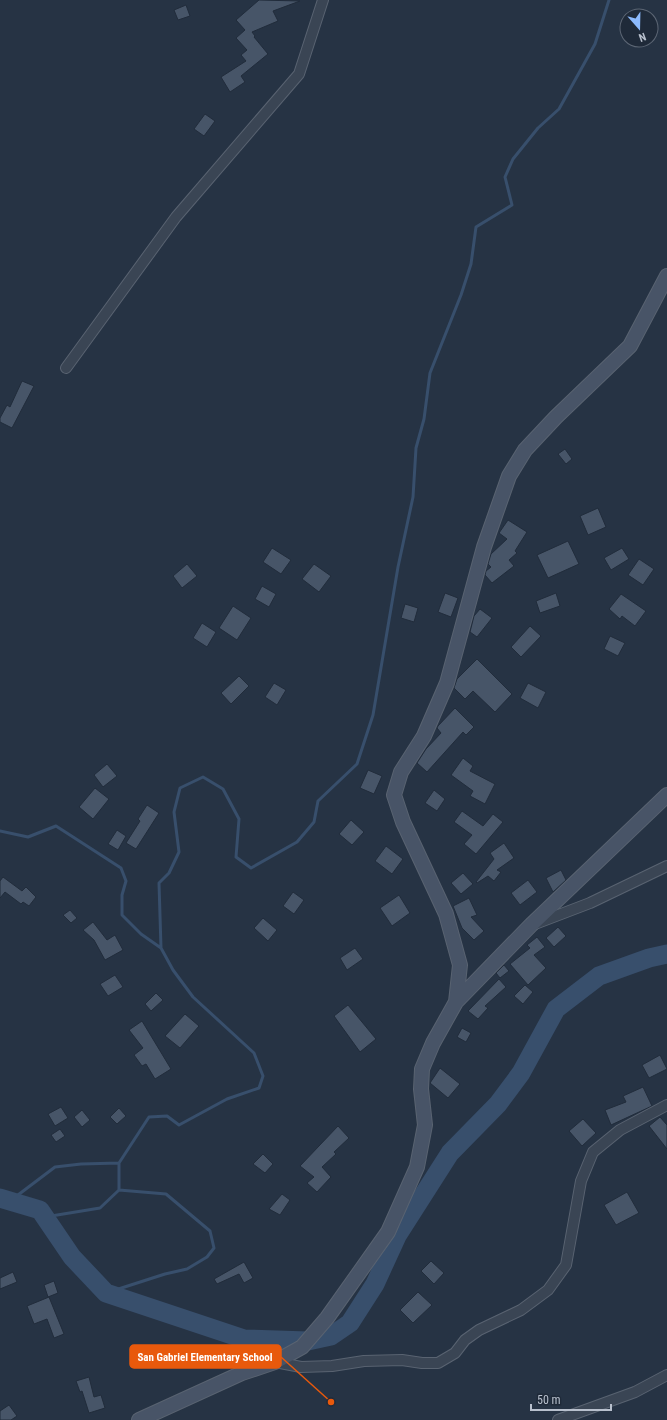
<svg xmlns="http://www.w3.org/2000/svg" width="667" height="1420" viewBox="0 0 667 1420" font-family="'Roboto Condensed',sans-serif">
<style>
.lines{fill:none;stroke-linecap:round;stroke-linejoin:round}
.stream{stroke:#384f6c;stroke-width:3}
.river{stroke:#384f6c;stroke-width:19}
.building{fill:#475568;stroke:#212c3b}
.street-casing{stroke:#596371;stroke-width:12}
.secondary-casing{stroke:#596371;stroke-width:16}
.street{stroke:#3a4554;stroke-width:10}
.secondary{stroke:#485467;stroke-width:14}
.leader{fill:none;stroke:#e8590c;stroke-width:1.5}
.callout-dot{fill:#e8590c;stroke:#1f2a39;stroke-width:1.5}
.callout{fill:#e8590c;stroke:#e8590c;stroke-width:1.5}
.callout-label{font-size:11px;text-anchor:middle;font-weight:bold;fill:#fff}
</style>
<rect width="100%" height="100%" fill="#263344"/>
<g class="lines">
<!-- stream -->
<path class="stream" d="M 0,831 L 28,837 L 56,826 L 121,868 L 126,881 L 122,895 L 122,915 L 141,934 L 161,948 L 173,970 L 193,997 L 254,1053 L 263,1076 L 259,1088 L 227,1099 L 179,1125 L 167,1116 L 149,1117 L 119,1163 L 81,1164 L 55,1167 L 10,1201
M 161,948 L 159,883 L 169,873 L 179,852 L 174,812 L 180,788 L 203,777 L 223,789 L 239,819 L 236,857 L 251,868 L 297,842 L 314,822 L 318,801 L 357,764 L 373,715 L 398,567 L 413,497 L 416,448 L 424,419 L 430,373 L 461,295 L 471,264 L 476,227 L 512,205 L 505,177 L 513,159 L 538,128 L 559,109 L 595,44 L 609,0
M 45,1217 L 100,1208 L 119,1190 L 119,1163
M 106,1293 L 165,1274 L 187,1269 L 207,1257 L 214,1248 L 210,1231 L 166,1194 L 119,1190"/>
<!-- river -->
<path class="river" d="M 0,1198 L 40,1210 L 72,1257 L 106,1293 L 244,1339 L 308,1341 L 331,1336 L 350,1323 L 375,1284 L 397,1236 L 450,1153 L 498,1104 L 521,1073 L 556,1009 L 599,976 L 649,958 L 667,954"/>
</g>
<!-- building -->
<path class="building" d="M 259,0 L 300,1 L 273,11 L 278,21 L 252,32 L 255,36 L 254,37 L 268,54 L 241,76 L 245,82 L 230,92 L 221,77 L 246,61 L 241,55 L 247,50 L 236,38 L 245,30 L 236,20 Z
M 186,5 L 190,16 L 178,20 L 174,10 Z
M 205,114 L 215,121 L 204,136 L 194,129 Z
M 22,381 L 34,386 L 12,428 L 0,422 L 0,418 L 7,405 L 10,407 Z
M 565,449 L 572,459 L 566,464 L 558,454 Z
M 598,508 L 606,527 L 588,535 L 580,516 Z
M 508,520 L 527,532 L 515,551 L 517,553 L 509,560 L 514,566 L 492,583 L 485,575 L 486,571 L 491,567 L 488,564 L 491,554 L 507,539 L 499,533 Z
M 568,541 L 579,564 L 548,578 L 537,555 Z
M 272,548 L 291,560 L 281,574 L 263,562 Z
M 622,548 L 629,559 L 611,570 L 604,558 Z
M 639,559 L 654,569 L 643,585 L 628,575 Z
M 187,564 L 197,576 L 182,588 L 173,576 Z
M 314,564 L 331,576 L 319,592 L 302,579 Z
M 262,586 L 276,594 L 269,607 L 255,599 Z
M 445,593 L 458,598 L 451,617 L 438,612 Z
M 556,593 L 560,606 L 540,613 L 536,601 Z
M 621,594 L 646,611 L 635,626 L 622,616 L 620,619 L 609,609 Z
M 405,604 L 418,608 L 414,622 L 401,618 Z
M 233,606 L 251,618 L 237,640 L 219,628 Z
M 480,609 L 492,618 L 477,637 L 470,632 L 474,616 Z
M 202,623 L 216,632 L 207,647 L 193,638 Z
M 530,626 L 541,636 L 521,657 L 511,647 Z
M 610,636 L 625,643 L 618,656 L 604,649 Z
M 477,659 L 512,694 L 495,712 L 473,691 L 465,699 L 454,688 L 457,679 Z
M 239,676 L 249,686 L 231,704 L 221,693 Z
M 274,683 L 286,690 L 277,705 L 265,697 Z
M 528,683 L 546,692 L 538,708 L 520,698 Z
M 455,708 L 474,727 L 466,735 L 463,732 L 427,772 L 417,763 L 426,749 L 441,733 L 437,728 L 438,726 Z
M 463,758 L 473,766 L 470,771 L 495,784 L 485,804 L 470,796 L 473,791 L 451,775 Z
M 107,764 L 117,776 L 103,787 L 94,775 Z
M 368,770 L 382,776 L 374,794 L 360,788 Z
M 95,788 L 109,799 L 93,819 L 79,807 Z
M 434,790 L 445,799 L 437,811 L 425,803 Z
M 147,805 L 159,813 L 136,849 L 126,843 L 140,821 L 138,819 Z
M 462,811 L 483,826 L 493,814 L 503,822 L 476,854 L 464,844 L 472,835 L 454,822 Z
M 351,820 L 364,832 L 352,845 L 339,834 Z
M 117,830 L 126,836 L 118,850 L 108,844 Z
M 504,843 L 514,858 L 497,870 L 501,872 L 494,881 L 488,876 L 477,883 L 476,882 L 494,859 L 490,853 Z
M 386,846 L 403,859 L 392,874 L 375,861 Z
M 561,870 L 566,880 L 553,892 L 546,878 Z
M 463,873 L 473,884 L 461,894 L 451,883 Z
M 3,877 L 22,891 L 26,887 L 36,897 L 29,906 L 23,902 L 21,904 L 5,892 L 0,898 L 0,881 Z
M 528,880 L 537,892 L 520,905 L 511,893 Z
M 293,892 L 304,900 L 294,914 L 283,906 Z
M 399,895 L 410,913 L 392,926 L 380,908 Z
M 469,898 L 477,915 L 471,917 L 484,931 L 474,940 L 462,928 L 453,906 Z
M 70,910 L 77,918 L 71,923 L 63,915 Z
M 263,918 L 277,930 L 268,941 L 254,928 Z
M 93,922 L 107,940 L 115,935 L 123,950 L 105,960 L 94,940 L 83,930 Z
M 558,927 L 566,936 L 554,947 L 546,938 Z
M 537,937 L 545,947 L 534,955 L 546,968 L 528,985 L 510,964 L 530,948 L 527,945 Z
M 355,948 L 363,959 L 347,970 L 340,958 Z
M 504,965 L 509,971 L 500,978 L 496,973 Z
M 115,975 L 123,987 L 108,996 L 100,984 Z
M 499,979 L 506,987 L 485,1006 L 488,1008 L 478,1019 L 468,1011 Z
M 525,985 L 533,992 L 523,1004 L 514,996 Z
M 156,993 L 163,1000 L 151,1011 L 145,1004 Z
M 348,1005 L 376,1039 L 360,1052 L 334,1016 Z
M 185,1014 L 199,1026 L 180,1048 L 165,1036 Z
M 142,1021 L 171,1069 L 155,1079 L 146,1064 L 142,1066 L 134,1055 L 143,1048 L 129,1030 Z
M 462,1028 L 471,1033 L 466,1042 L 457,1037 Z
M 660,1055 L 667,1069 L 649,1078 L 642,1065 Z
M 440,1068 L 460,1084 L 448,1098 L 430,1083 Z
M 643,1087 L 652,1106 L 611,1125 L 605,1110 L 626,1102 L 623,1096 Z
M 61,1107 L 68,1118 L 55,1126 L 48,1114 Z
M 119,1108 L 126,1116 L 117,1124 L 110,1117 Z
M 82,1110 L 90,1120 L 82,1127 L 74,1117 Z
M 660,1117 L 667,1125 L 667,1149 L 649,1126 Z
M 583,1119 L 596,1133 L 582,1146 L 569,1131 Z
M 338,1126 L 349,1138 L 334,1152 L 336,1154 L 322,1167 L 331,1177 L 317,1192 L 307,1183 L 314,1177 L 300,1166 Z
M 60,1129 L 65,1136 L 56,1142 L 51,1135 Z
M 263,1154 L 273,1164 L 265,1173 L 253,1164 Z
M 627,1192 L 639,1213 L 616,1225 L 604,1205 Z
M 282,1194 L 290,1200 L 280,1215 L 269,1209 Z
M 431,1261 L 444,1273 L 434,1284 L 421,1271 Z
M 244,1262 L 253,1278 L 244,1283 L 239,1274 L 217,1284 L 214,1279 Z
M 13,1272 L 17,1282 L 0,1289 L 0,1278 Z
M 54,1281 L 58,1293 L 48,1297 L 44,1285 Z
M 418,1292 L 432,1305 L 413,1323 L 400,1310 Z
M 49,1297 L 64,1334 L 54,1338 L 47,1319 L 34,1324 L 27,1306 Z
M 89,1377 L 94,1397 L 101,1395 L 105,1408 L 89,1413 L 82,1391 L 80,1392 L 76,1381 Z
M 9,1405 L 17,1416 L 11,1420 L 0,1420 L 0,1411 Z"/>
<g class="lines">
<!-- street casing -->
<g class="street-casing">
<path id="street" d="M 66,368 L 176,217 L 299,74 L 323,0
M 535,924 L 590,903 L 667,866
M 275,1362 L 301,1367 L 332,1366 L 364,1361 L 402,1360 L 422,1363 L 438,1363 L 455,1353 L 465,1340 L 479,1330 L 521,1310 L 548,1290 L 566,1265 L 581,1181 L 593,1152 L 620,1130 L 667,1105
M 558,1420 L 635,1392 L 667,1375"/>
</g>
<!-- secondary casing -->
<g class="secondary-casing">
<path id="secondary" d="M 456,1002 L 460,965 L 446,914 L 403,822 L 394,795 L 401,772 L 424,736 L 447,683 L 484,547 L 509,476 L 525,450 L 556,417 L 630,346 L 667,276
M 139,1420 L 242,1373 L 275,1362 L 302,1347 L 327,1318 L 388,1232 L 417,1167 L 425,1125 L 421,1089 L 422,1069 L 433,1043 L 456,1002 L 531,925 L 667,795"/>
</g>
<!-- street -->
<use href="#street" class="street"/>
<!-- secondary -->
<use href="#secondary" class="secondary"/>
</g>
<!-- callouts -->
<path class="leader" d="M331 1402L281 1357"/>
<circle class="callout-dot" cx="331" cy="1402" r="4"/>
<rect class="callout" x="130" y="1345" width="151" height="23" rx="4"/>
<g class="callout-label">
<text x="205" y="1361">San Gabriel Elementary School</text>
</g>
<!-- north arrow -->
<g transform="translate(639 28) rotate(160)"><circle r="19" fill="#1f2a39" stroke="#5c6674"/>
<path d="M0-3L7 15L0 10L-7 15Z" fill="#8cbafd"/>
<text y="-6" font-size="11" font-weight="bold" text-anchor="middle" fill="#b8c0cd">N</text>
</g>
<!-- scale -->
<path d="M531 1404v6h80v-6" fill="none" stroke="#b8c0cd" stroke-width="2"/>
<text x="537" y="1404" font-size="12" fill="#b8c0cd" stroke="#1f2a39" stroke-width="3" paint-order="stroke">50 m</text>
</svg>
